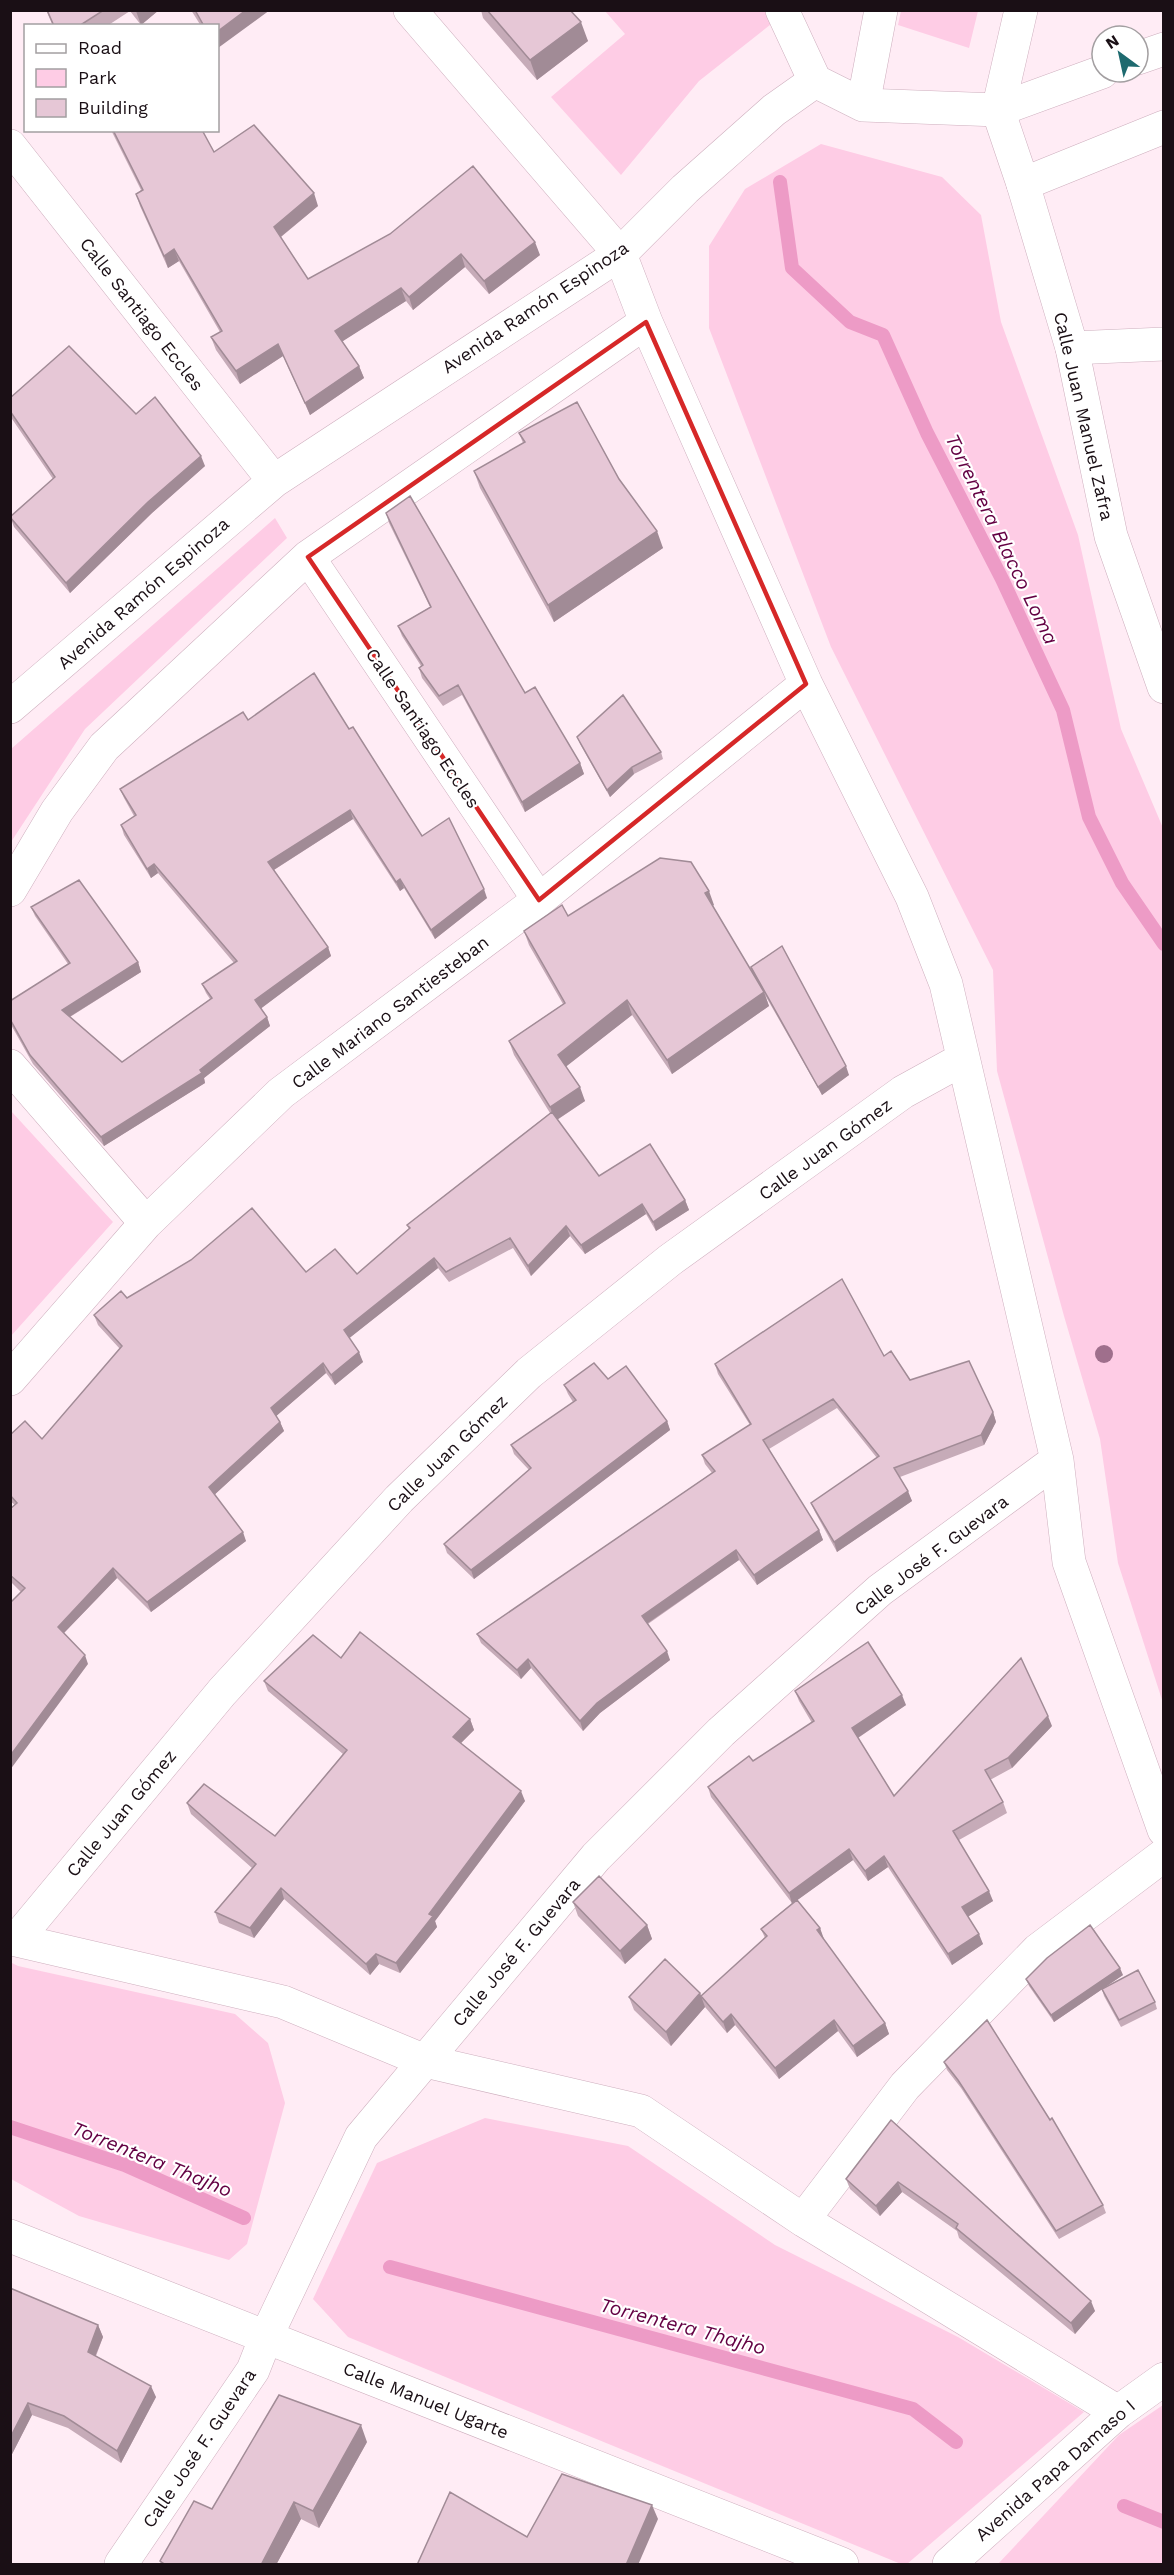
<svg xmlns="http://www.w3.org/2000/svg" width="1174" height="2575" viewBox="0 0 1174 2575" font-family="'Work Sans',sans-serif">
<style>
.green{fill:#fecce5}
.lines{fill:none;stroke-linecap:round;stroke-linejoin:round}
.stream{stroke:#ed9bc6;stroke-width:14}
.street-casing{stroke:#ceafbe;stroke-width:34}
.secondary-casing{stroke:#ceafbe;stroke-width:34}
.street{stroke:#fff;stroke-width:33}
.secondary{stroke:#fff;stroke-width:33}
.tree{fill:#9f6f8c}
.wall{fill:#c6abb8}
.shaded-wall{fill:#a18b96}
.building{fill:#e6c7d6;stroke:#a18b96;stroke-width:1.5}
.marked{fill:none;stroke:#d62828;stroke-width:4.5;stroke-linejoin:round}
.labels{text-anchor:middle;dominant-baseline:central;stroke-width:4.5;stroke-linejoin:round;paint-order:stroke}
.street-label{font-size:18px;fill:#1a0f15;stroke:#fff}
.water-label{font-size:20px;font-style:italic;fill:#630043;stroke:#fff}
</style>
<rect width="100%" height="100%" fill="#ffecf5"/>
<!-- green -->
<path class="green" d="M 605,11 L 770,11 L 775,21 L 699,81 L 621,175 L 551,97 L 625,34 Z
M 901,11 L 978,11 L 969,48 L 898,25 Z
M 821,144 L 942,177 L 981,215 L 1001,322 L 1078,535 L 1121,729 L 1163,828 L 1163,1703 L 1118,1563 L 1100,1439 L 1064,1316 L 997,1071 L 993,970 L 831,647 L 709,328 L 709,246 L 745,189 Z
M 275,518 L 287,538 L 85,729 L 11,842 L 11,749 Z
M 11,1111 L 113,1222 L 11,1336 Z
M 10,1962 L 18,1966 L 235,2014 L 268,2043 L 285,2103 L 247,2244 L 229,2260 L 79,2216 L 11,2179 Z
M 485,2118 L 628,2146 L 775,2245 L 958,2337 L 1084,2412 L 907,2564 L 901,2564 L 348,2337 L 313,2299 L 377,2163 Z
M 1163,2405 L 1163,2564 L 998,2564 L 1119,2435 Z"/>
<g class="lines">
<!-- stream -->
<path class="stream" d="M 780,182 L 792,268 L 850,322 L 883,335 L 927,433 L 1002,579 L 1063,710 L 1089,817 L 1122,883 L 1164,944
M 10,2127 L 125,2165 L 244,2218
M 390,2267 L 913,2409 L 956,2442
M 1124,2506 L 1164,2522"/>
<!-- street casing -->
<g class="street-casing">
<path id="street" d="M 410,10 L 620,254 L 646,322 L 806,684 L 912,897 L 946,984 L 1057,1460 L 1069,1562 L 1164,1830
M 782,10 L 815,81
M 1138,58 L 1164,49
M 863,105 L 881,10
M 10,146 L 274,481
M 1023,184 L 1164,127
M 1072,348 L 1164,344
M 308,557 L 539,900
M 10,707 L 274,481 L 620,254 L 685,189 L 774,110 L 815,81 L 863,105 L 998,110 L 1102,72
M 10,890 L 57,811 L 104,747 L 308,557 L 646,322
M 10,1066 L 146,1223
M 10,1379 L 146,1223 L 281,1093 L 539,900 L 806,684
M 10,1937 L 16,1940 L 283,2002 L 425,2061 L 641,2111 L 803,2220 L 1118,2412
M 16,1940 L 222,1692 L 399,1499 L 529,1373 L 670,1260 L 903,1092 L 963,1059
M 803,2220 L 905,2086 L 1038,1950 L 1164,1855
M 10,2236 L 842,2564
M 121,2564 L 253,2370 L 266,2337 L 361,2137 L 596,1857 L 721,1732 L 880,1590 L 1057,1460
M 949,2564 L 1118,2412 L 1164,2379"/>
</g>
<!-- secondary casing -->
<g class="secondary-casing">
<path id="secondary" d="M 1021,10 L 998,110 L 1023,184 L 1072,348 L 1111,536 L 1164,687"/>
</g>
<!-- street -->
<use href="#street" class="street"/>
<!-- secondary -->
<use href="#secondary" class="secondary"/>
</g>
<!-- trees -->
<circle class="tree" cx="1104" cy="1354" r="9"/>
<!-- wall -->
<path class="wall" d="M 46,10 L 159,10 L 141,25 L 130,11 L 107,26 L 53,26 Z
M 191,10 L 270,10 L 218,26 L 201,26 Z
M 481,10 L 570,10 L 588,41 L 537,80 L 483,18 Z
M 111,130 L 202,130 L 214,152 L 318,206 L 281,237 L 308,279 L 390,234 L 540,255 L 489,294 L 465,267 L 413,310 L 406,301 L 342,341 L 359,366 L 364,378 L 310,415 L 283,356 L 240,384 L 216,350 L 211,337 L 220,332 L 179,261 L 168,268 L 140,206 L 136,194 L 141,190 Z
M 10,398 L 136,414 L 205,466 L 152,513 L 70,593 L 14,527 L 10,516 L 53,479 L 10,416 Z
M 519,433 L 619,479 L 663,548 L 554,622 L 480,488 L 474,471 L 523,443 Z
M 386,513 L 580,763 L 584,774 L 525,812 L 462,695 L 443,706 L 422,678 L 419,668 L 421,666 L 402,636 L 398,626 L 430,607 L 389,523 Z
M 248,720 L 349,729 L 422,836 L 487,898 L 435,939 L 404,888 L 400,891 L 353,819 L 274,870 L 328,947 L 331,956 L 261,1008 L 267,1017 L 270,1026 L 204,1078 L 205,1083 L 104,1146 L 33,1064 L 10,1023 L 10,1001 L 68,964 L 35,916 L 31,907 L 138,962 L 141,972 L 70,1017 L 122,1062 L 210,999 L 206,993 L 202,984 L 234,963 L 158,873 L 151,878 L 124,835 L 121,825 L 134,816 L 124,798 L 120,789 Z
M 577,737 L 661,752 L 663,759 L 634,774 L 610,797 L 580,744 Z
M 714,905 L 712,906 L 754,975 L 751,967 L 849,1075 L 822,1095 L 765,995 L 769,1006 L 672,1074 L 632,1015 L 566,1066 L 585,1101 L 557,1120 L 599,1176 L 685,1200 L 689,1210 L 656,1231 L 646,1214 L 585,1254 L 570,1236 L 531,1276 L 513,1248 L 449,1282 L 438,1268 L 349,1338 L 363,1362 L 335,1385 L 326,1373 L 276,1416 L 280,1422 L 284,1431 L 214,1495 L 246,1541 L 151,1612 L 117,1578 L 64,1633 L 88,1664 L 21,1592 L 10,1581 L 10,1509 L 15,1505 L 10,1501 L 10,1435 L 42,1439 L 120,1349 L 98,1325 L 94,1315 L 127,1298 L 306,1272 L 357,1274 L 409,1229 L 407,1225 L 550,1113 L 514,1055 L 509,1041 L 563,1004 L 529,945 L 524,931 L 568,916 Z
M 884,1356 L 910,1380 L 993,1412 L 996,1422 L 984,1445 L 900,1477 L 912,1501 L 837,1552 L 815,1512 L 811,1503 L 877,1458 L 837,1408 L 769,1449 L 819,1530 L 823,1540 L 757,1585 L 739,1560 L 648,1624 L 670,1660 L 600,1713 L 583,1731 L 531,1668 L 521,1679 L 481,1643 L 477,1634 L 712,1473 L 705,1464 L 702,1455 L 750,1425 L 718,1374 L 715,1364 Z
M 608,1379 L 667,1421 L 670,1430 L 474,1579 L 447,1553 L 444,1544 L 529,1470 L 514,1454 L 511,1445 L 573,1402 L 568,1394 L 564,1385 Z
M 341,1658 L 470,1719 L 474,1730 L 461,1743 L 525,1801 L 435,1921 L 437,1927 L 400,1973 L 379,1964 L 370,1975 L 284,1899 L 254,1938 L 219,1923 L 215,1912 L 252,1868 L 191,1814 L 187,1803 L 275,1836 L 343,1754 L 268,1691 L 264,1681 Z
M 795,1691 L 906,1705 L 858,1738 L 894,1796 L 1052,1726 L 1012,1768 L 990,1780 L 1003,1802 L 1007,1813 L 959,1840 L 993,1901 L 968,1916 L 983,1944 L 952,1965 L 888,1867 L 868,1881 L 853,1860 L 797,1900 L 820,1928 L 823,1939 L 885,2023 L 889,2034 L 857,2057 L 838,2031 L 779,2079 L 735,2025 L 727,2033 L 705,2007 L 671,2046 L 634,2010 L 629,1997 L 700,1993 L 701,1996 L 765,1938 L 761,1929 L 792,1903 L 711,1797 L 708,1787 L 753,1761 L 812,1723 L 799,1701 Z
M 573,1902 L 647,1925 L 652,1939 L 625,1964 L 578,1916 Z
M 1123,1975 L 1054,2022 L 1029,1986 L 1026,1979 Z
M 1102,1989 L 1155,2002 L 1157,2009 L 1121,2027 L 1104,1996 Z
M 944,2062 L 1103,2205 L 1106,2213 L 1059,2239 L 961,2088 L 947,2070 Z
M 891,2120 L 1095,2311 L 1075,2334 L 959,2238 L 957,2231 L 902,2192 L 880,2216 L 850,2189 L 846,2179 Z
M 10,2288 L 98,2325 L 103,2337 L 96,2356 L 156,2397 L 121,2463 L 68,2428 L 32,2415 L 10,2458 Z
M 367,2442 L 319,2528 L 301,2519 L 276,2565 L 161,2565 L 160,2561 L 212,2509 Z"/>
<!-- shaded-wall -->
<path class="shaded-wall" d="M 137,10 L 159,10 L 141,25 L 136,11 Z
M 246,10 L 270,10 L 218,48 L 218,31 Z
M 581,22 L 588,41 L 537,80 L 530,60 Z
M 314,193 L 318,206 L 278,239 L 274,227 Z
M 535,242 L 540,255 L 489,294 L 484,281 Z
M 174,249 L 179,261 L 168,268 L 164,256 Z
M 461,254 L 465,267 L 413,310 L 409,297 Z
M 401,288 L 406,301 L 340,343 L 335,331 Z
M 278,344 L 283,356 L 240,384 L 236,371 Z
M 359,366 L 364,378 L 310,415 L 305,403 Z
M 201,456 L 205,466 L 152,513 L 70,593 L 66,583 L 148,502 Z
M 657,531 L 663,548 L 554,622 L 548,605 Z
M 580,763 L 584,774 L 525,812 L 522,802 Z
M 632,767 L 634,774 L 610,797 L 607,790 Z
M 350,810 L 353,819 L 272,871 L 268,862 Z
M 154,864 L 158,873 L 151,878 L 147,869 Z
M 400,879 L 404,888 L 400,891 L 396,882 Z
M 484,889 L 487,898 L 435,939 L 431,930 Z
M 709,891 L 714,905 L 710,907 L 705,893 Z
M 328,947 L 331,956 L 259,1010 L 255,1000 Z
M 138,962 L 141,972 L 66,1019 L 62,1010 Z
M 764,992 L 769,1006 L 672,1074 L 667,1060 Z
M 627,1000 L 632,1015 L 563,1069 L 558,1055 Z
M 267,1017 L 270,1026 L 204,1078 L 205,1083 L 104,1146 L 101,1137 L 200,1070 Z
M 846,1066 L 849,1075 L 822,1095 L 818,1087 Z
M 580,1087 L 585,1101 L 555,1121 L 550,1107 Z
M 685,1200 L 689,1210 L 656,1231 L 653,1222 Z
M 642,1204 L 646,1214 L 585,1254 L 581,1245 Z
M 566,1226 L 570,1236 L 531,1276 L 528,1266 Z
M 434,1258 L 438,1268 L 347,1340 L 344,1330 Z
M 359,1352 L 363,1362 L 335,1385 L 331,1375 Z
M 323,1363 L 326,1373 L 274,1418 L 271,1408 Z
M 993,1412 L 996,1422 L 984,1445 L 981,1435 Z
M 667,1421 L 670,1430 L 474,1579 L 471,1570 Z
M 280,1422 L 284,1431 L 212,1497 L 209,1487 Z
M 908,1491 L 912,1501 L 837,1552 L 834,1542 Z
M 819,1530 L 823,1540 L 757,1585 L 754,1575 Z
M 243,1532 L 246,1541 L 151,1612 L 147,1602 Z
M 736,1550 L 739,1560 L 645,1625 L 642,1616 Z
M 113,1568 L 117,1578 L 61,1636 L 58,1627 Z
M 667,1651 L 670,1660 L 600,1713 L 583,1731 L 580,1721 L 597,1703 Z
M 85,1655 L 88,1664 L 10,1770 L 10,1756 Z
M 528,1659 L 531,1668 L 521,1679 L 517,1670 Z
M 902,1695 L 906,1705 L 856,1739 L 852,1728 Z
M 1048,1716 L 1052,1726 L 1012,1768 L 1008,1758 Z
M 470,1719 L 474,1730 L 457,1747 L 453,1737 Z
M 521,1791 L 525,1801 L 435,1921 L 437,1927 L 400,1973 L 396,1963 L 429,1914 Z
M 849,1849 L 853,1860 L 792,1904 L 789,1893 Z
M 884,1856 L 888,1867 L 868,1881 L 865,1871 Z
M 281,1888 L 284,1899 L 254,1938 L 250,1928 Z
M 989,1891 L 993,1901 L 966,1918 L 962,1907 Z
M 647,1925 L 652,1939 L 625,1964 L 620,1951 Z
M 820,1928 L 824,1939 L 821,1941 L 817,1930 Z
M 979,1934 L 983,1944 L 952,1965 L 948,1954 Z
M 376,1954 L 379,1964 L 370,1975 L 366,1964 Z
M 1120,1968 L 1123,1975 L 1054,2022 L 1051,2015 Z
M 700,1993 L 705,2007 L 671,2046 L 666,2032 Z
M 731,2014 L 735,2025 L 727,2033 L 723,2022 Z
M 834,2020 L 838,2031 L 779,2079 L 775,2068 Z
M 885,2023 L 889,2034 L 857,2057 L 853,2046 Z
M 898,2182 L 902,2192 L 880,2216 L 876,2206 Z
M 1091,2301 L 1095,2311 L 1075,2334 L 1071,2323 Z
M 98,2325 L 103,2337 L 92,2364 L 88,2352 Z
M 151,2386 L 156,2397 L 121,2463 L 117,2451 Z
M 28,2403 L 32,2415 L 10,2458 L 10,2438 Z
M 361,2425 L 367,2442 L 319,2528 L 313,2511 Z
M 294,2502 L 301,2519 L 276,2565 L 261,2565 Z
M 652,2505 L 658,2519 L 638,2565 L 626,2565 Z"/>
<!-- building -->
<path class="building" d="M 47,10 L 104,10 L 79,26 L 54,26 Z
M 195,10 L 246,10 L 218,31 L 218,26 L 204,26 Z
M 487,10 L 570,10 L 581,22 L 530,60 Z
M 254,125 L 314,193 L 274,227 L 308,279 L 390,234 L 473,166 L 535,242 L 484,281 L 461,254 L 409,297 L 401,288 L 335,331 L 359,366 L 305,403 L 278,344 L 236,371 L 211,337 L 222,331 L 174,249 L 164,256 L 136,194 L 143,190 L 113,130 L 202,130 L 214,152 Z
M 69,346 L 136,414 L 155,397 L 201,456 L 148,502 L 66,583 L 10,517 L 55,477 L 10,411 L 10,398 Z
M 577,402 L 619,479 L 657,531 L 548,605 L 474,471 L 525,442 L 519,433 Z
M 410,496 L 525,693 L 535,687 L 580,763 L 522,802 L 458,685 L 439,696 L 419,668 L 423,665 L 398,626 L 431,607 L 386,513 Z
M 314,673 L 349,729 L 353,727 L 422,836 L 449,818 L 484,889 L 431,930 L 400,879 L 396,882 L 350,810 L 268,862 L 328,947 L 255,1000 L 267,1017 L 200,1070 L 202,1073 L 101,1137 L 30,1055 L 10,1019 L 10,1001 L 70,963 L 31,907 L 79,880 L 138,962 L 62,1010 L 122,1062 L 212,998 L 202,984 L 237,961 L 154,864 L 147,869 L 121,825 L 136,815 L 120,789 L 243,712 L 248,720 Z
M 623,695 L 661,752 L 632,767 L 607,790 L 577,737 Z
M 660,858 L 691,862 L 709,891 L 705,893 L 764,992 L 667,1060 L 627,1000 L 558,1055 L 580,1087 L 550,1107 L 509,1041 L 565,1003 L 524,931 L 562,905 L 568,916 Z
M 782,946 L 846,1066 L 818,1087 L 751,967 Z
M 552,1112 L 599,1176 L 650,1144 L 685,1200 L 653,1222 L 642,1204 L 581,1245 L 566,1226 L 528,1266 L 510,1238 L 446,1272 L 434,1258 L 344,1330 L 359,1352 L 331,1375 L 323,1363 L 271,1408 L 280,1422 L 209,1487 L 243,1532 L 147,1602 L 113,1568 L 58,1627 L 85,1655 L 10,1756 L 10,1603 L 25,1588 L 10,1575 L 10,1509 L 17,1503 L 10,1495 L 10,1435 L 25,1421 L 42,1439 L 122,1346 L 94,1315 L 121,1291 L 127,1298 L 191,1260 L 252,1208 L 306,1272 L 335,1249 L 357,1274 L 410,1228 L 407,1225 Z
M 842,1279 L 884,1356 L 891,1351 L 910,1380 L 969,1361 L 993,1412 L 981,1435 L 894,1468 L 908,1491 L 834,1542 L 811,1503 L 879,1456 L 833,1399 L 763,1440 L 819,1530 L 754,1575 L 736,1550 L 642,1616 L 667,1651 L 597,1703 L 580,1721 L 528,1659 L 517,1670 L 477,1634 L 715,1471 L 702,1455 L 751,1424 L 715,1364 Z
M 594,1363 L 608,1379 L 626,1366 L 667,1421 L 471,1570 L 444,1544 L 531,1468 L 511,1445 L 576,1400 L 564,1385 Z
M 360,1632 L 470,1719 L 453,1737 L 521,1791 L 429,1914 L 433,1916 L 396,1963 L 376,1954 L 366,1964 L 281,1888 L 250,1928 L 215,1912 L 256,1864 L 187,1803 L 204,1784 L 275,1836 L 347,1750 L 264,1681 L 313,1635 L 341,1658 Z
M 868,1642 L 902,1695 L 852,1728 L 894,1796 L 1021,1658 L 1048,1716 L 1008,1758 L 985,1770 L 1003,1802 L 953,1831 L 989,1891 L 962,1907 L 979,1934 L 948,1954 L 884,1856 L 865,1871 L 849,1849 L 789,1893 L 708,1787 L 749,1756 L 753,1761 L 814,1721 L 795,1691 Z
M 599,1876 L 647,1925 L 620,1951 L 573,1902 Z
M 797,1900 L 820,1928 L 817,1930 L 885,2023 L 853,2046 L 834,2020 L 775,2068 L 731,2014 L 723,2022 L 701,1996 L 767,1936 L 761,1929 Z
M 1090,1925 L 1120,1968 L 1051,2015 L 1026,1979 L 1047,1958 Z
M 665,1959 L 700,1993 L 666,2032 L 629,1997 Z
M 1138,1970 L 1155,2002 L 1119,2020 L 1102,1989 Z
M 987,2020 L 1050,2120 L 1052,2118 L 1103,2205 L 1056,2231 L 958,2080 L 944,2062 Z
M 891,2120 L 1091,2301 L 1071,2323 L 956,2228 L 958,2224 L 898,2182 L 876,2206 L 846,2179 Z
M 10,2288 L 98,2325 L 88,2352 L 151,2386 L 117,2451 L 64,2416 L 28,2403 L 10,2438 Z
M 279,2395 L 361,2425 L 313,2511 L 294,2502 L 261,2565 L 166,2565 L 160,2561 L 194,2501 L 212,2509 Z
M 562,2474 L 652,2505 L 626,2565 L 417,2565 L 450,2492 L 527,2537 Z"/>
<!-- marked area -->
<path class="marked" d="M 646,322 L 806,684 L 539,900 L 308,557 Z"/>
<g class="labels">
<!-- street labels -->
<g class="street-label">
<text transform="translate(535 307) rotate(-34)">Avenida Ramón Espinoza</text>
<text transform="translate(142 314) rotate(52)">Calle Santiago Eccles</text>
<text transform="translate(1084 416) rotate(77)">Calle Juan Manuel Zafra</text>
<text transform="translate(143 593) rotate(-41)">Avenida Ramón Espinoza</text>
<text transform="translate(423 728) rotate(56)">Calle Santiago Eccles</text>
<text transform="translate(390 1012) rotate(-37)">Calle Mariano Santiesteban</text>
<text transform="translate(825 1149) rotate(-36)">Calle Juan Gómez</text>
<text transform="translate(447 1453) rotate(-44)">Calle Juan Gómez</text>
<text transform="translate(931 1555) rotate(-37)">Calle José F. Guevara</text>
<text transform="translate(121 1813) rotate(-50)">Calle Juan Gómez</text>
<text transform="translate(516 1952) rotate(-50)">Calle José F. Guevara</text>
<text transform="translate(426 2400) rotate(22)">Calle Manuel Ugarte</text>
<text transform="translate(199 2448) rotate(-56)">Calle José F. Guevara</text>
<text transform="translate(1055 2470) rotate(-41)">Avenida Papa Damaso I</text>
</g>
<!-- water labels -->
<g class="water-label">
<text transform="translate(1002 539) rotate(64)">Torrentera Blacco Loma</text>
<text transform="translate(152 2159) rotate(22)">Torrentera Thajho</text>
<text transform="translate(683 2326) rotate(15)">Torrentera Thajho</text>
</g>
</g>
<!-- border -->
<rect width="1174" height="2575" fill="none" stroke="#1a0f15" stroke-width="24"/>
<!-- legend -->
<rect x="24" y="24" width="195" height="108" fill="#ffffff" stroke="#a39fa1" stroke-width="1.5"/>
<rect x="36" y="44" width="30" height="9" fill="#ffffff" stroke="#a39fa1" stroke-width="1.5"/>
<text x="78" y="54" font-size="18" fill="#1a0f15">Road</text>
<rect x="36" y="69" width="30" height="18" fill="#fecce5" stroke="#a39fa1" stroke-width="1.5"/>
<text x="78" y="84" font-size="18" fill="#1a0f15">Park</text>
<rect x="36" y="99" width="30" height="18" fill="#e6c7d6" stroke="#a39fa1" stroke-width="1.5"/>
<text x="78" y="114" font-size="18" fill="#1a0f15">Building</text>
<!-- north arrow -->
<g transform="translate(1120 54) rotate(327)"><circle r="28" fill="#ffffff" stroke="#a39fa1" stroke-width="1.5"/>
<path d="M0-4.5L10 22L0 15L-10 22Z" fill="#1e6a6f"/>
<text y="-9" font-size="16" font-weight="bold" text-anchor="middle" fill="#1a0f15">N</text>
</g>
</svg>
